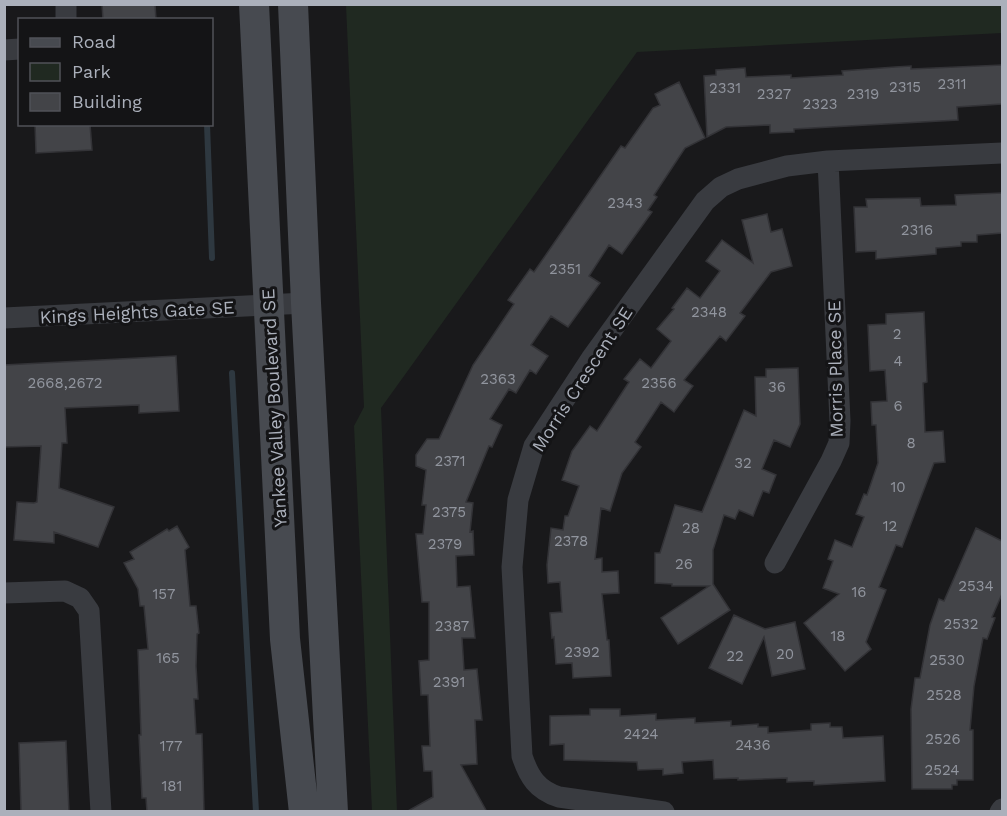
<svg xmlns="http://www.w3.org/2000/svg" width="1007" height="816" viewBox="0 0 1007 816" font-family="'Work Sans',sans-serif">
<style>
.green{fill:#202921}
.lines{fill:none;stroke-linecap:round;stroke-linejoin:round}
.stream{stroke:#2e3840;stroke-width:6}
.building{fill:#434448;stroke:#333337;stroke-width:1.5}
.street{stroke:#393b40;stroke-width:21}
.secondary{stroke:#474a50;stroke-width:30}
.labels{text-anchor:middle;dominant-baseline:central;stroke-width:6;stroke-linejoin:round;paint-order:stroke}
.number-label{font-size:15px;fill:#91959e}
.street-label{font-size:18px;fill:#abb0bb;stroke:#141416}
</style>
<rect width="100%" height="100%" fill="#19191b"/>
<!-- green -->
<path class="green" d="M 346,5 L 1002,5 L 1002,33 L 637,52 L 381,408 L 397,811 L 372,811 L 354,426 L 364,407 Z"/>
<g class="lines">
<!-- stream -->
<path class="stream" d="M 207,124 L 212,258
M 232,373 L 256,812"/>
</g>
<!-- building -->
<path class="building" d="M 102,4 L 155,4 L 156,20 L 103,20 Z
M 1002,65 L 1002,104 L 957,107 L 958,120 L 794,129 L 794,132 L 770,133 L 770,125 L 726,127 L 707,137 L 704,76 L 716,75 L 716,70 L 745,68 L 746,77 L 791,75 L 791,78 L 843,75 L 842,71 L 895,67 L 911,66 L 911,69 Z
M 679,82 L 705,138 L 685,148 L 654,195 L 657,197 L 648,210 L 652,212 L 622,254 L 609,245 L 589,276 L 600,283 L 568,327 L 551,316 L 531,345 L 548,356 L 536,374 L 530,370 L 516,393 L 509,389 L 490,419 L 502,425 L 492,447 L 489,446 L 466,502 L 473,503 L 470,532 L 473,531 L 474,555 L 456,556 L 457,587 L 470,586 L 475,638 L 462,638 L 464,670 L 477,669 L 482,720 L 475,720 L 477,764 L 461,765 L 487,812 L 406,812 L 433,797 L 432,771 L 424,771 L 422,746 L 430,746 L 428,695 L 421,695 L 419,661 L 429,660 L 429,602 L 422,602 L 416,534 L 423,534 L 426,505 L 422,505 L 426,470 L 416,466 L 416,455 L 427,439 L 439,439 L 473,365 L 514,304 L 508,300 L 530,269 L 534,272 L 621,146 L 625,148 L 653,108 L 660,105 L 655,94 Z
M 35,124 L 90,124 L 92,150 L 36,153 Z
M 1002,193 L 1002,233 L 977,235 L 977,242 L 961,242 L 961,246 L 936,248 L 936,254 L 876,259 L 876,251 L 856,252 L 854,207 L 867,207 L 866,199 L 920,198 L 921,206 L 956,205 L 955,195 Z
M 767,214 L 771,232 L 782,229 L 792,266 L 771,272 L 740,313 L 745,316 L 726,341 L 720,336 L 684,380 L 693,386 L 674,412 L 661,402 L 635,442 L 641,447 L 622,473 L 610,511 L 601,508 L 595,559 L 602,558 L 602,572 L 618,571 L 619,593 L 602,594 L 607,640 L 609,640 L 611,676 L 573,678 L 572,663 L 556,664 L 554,637 L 552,638 L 550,613 L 562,612 L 560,582 L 548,583 L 547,565 L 551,528 L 563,530 L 565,516 L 568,516 L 579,486 L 562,480 L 572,451 L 590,426 L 597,431 L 629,382 L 624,379 L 640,359 L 651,368 L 671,341 L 657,329 L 674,309 L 672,308 L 687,288 L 700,298 L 720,271 L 706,261 L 722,240 L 753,263 L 742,220 Z
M 924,312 L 927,382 L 923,383 L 925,432 L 943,431 L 945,462 L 934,463 L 902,547 L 896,545 L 879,587 L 886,590 L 866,642 L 871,649 L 845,671 L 804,623 L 839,594 L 823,588 L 833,561 L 828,559 L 835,540 L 852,547 L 864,517 L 856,514 L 864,494 L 867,495 L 878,463 L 876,425 L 872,425 L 871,402 L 887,401 L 885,370 L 870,371 L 868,325 L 886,324 L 886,314 Z
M 176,356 L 179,411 L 139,413 L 139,405 L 65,408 L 67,443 L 62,443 L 59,488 L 114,507 L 98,547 L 54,532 L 54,543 L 14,540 L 17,502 L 34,503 L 37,502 L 41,446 L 4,447 L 4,365 Z
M 798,368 L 800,424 L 790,447 L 774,440 L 762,469 L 776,475 L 769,493 L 763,491 L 753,516 L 739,510 L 735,519 L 724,515 L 713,550 L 713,584 L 730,610 L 678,644 L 661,618 L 709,586 L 672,586 L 672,584 L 655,583 L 655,553 L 660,553 L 675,505 L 702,512 L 744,410 L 756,416 L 755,377 L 766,377 L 766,369 Z
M 177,526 L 189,547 L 185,550 L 190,606 L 196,606 L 199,633 L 197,634 L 196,666 L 198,699 L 194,699 L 196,734 L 202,734 L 204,812 L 147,812 L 146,798 L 142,798 L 139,735 L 141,735 L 138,650 L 148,649 L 144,606 L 140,606 L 138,589 L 124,563 L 134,559 L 130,552 L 167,529 L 169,531 Z
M 976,528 L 1002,541 L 1002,594 L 992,617 L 995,618 L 987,639 L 983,638 L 974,686 L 970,730 L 973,730 L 973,780 L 957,780 L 957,785 L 952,785 L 952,789 L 912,789 L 911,709 L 915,678 L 920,678 L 930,625 L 939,599 L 944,601 Z
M 734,615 L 765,629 L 795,622 L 805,669 L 772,676 L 764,637 L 742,684 L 709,668 Z
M 590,709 L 620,709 L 620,716 L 656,714 L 656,720 L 695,718 L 695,723 L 731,721 L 731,726 L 758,724 L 758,727 L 768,727 L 768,733 L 811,730 L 811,724 L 830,723 L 830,727 L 842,727 L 843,738 L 883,736 L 885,781 L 814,785 L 814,781 L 787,782 L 787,778 L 738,780 L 738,778 L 714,779 L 713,760 L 682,762 L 683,773 L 663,775 L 663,769 L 638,770 L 637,762 L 564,760 L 564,744 L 550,745 L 550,716 L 590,715 Z
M 66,741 L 69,812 L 21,812 L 19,743 Z"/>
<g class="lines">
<!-- street -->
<path class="street" d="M 66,20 L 66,4
M 4,50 L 20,49
M 4,318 L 306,303
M 775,563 L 831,461 L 839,443 L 840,421 L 828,161
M 4,593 L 65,591 L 80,598 L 89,611 L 101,812
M 664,812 L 559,797 C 537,790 529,777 522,756 L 512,567 L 518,500 L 534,446 L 591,359 L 705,201 L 721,187 L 738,179 L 787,166 L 828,161 L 1002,153
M 1000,812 L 1002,809"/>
<!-- secondary -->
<path class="secondary" d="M 254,4 L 285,639 L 304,812
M 293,4 L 306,303 L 333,812"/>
</g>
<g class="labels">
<!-- number labels -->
<g class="number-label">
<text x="952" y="84">2311</text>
<text x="905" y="87">2315</text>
<text x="725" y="88">2331</text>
<text x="774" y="94">2327</text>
<text x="863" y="94">2319</text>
<text x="820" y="104">2323</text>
<text x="625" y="203">2343</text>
<text x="917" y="230">2316</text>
<text x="565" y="269">2351</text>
<text x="709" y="312">2348</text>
<text x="897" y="334">2</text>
<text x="898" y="361">4</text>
<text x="498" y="379">2363</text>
<text x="65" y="383">2668,2672</text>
<text x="659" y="383">2356</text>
<text x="777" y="387">36</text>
<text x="898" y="406">6</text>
<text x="911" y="443">8</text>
<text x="450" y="461">2371</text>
<text x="743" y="463">32</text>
<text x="898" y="487">10</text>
<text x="449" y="512">2375</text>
<text x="890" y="526">12</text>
<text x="691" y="528">28</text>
<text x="571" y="541">2378</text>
<text x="445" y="544">2379</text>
<text x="684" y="564">26</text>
<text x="976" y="586">2534</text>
<text x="859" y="592">16</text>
<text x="164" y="594">157</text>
<text x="961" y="624">2532</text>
<text x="452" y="626">2387</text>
<text x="838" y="636">18</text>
<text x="582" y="652">2392</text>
<text x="785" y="654">20</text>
<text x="735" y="656">22</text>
<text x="168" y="658">165</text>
<text x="947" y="660">2530</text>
<text x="449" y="682">2391</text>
<text x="944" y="695">2528</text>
<text x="641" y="734">2424</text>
<text x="943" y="739">2526</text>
<text x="753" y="745">2436</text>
<text x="171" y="746">177</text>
<text x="942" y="770">2524</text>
<text x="172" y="786">181</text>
</g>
<!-- street labels -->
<g class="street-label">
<text transform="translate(137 312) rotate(-3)">Kings Heights Gate SE</text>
<text transform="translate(835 369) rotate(-91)">Morris Place SE</text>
<text transform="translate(582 379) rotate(-57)">Morris Crescent SE</text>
<text transform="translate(274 408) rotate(-93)">Yankee Valley Boulevard SE</text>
</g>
</g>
<!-- border -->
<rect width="1007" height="816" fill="none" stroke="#abb0bb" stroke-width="12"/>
<!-- legend -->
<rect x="18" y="18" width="195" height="108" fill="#141416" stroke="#505258" stroke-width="1.5"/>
<rect x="30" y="38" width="30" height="9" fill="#474a50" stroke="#505258" stroke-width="1.5"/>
<text x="72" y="48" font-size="18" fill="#abb0bb">Road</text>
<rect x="30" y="63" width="30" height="18" fill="#202921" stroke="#505258" stroke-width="1.5"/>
<text x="72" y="78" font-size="18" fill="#abb0bb">Park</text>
<rect x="30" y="93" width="30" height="18" fill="#434448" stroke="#505258" stroke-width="1.5"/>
<text x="72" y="108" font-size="18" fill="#abb0bb">Building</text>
</svg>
